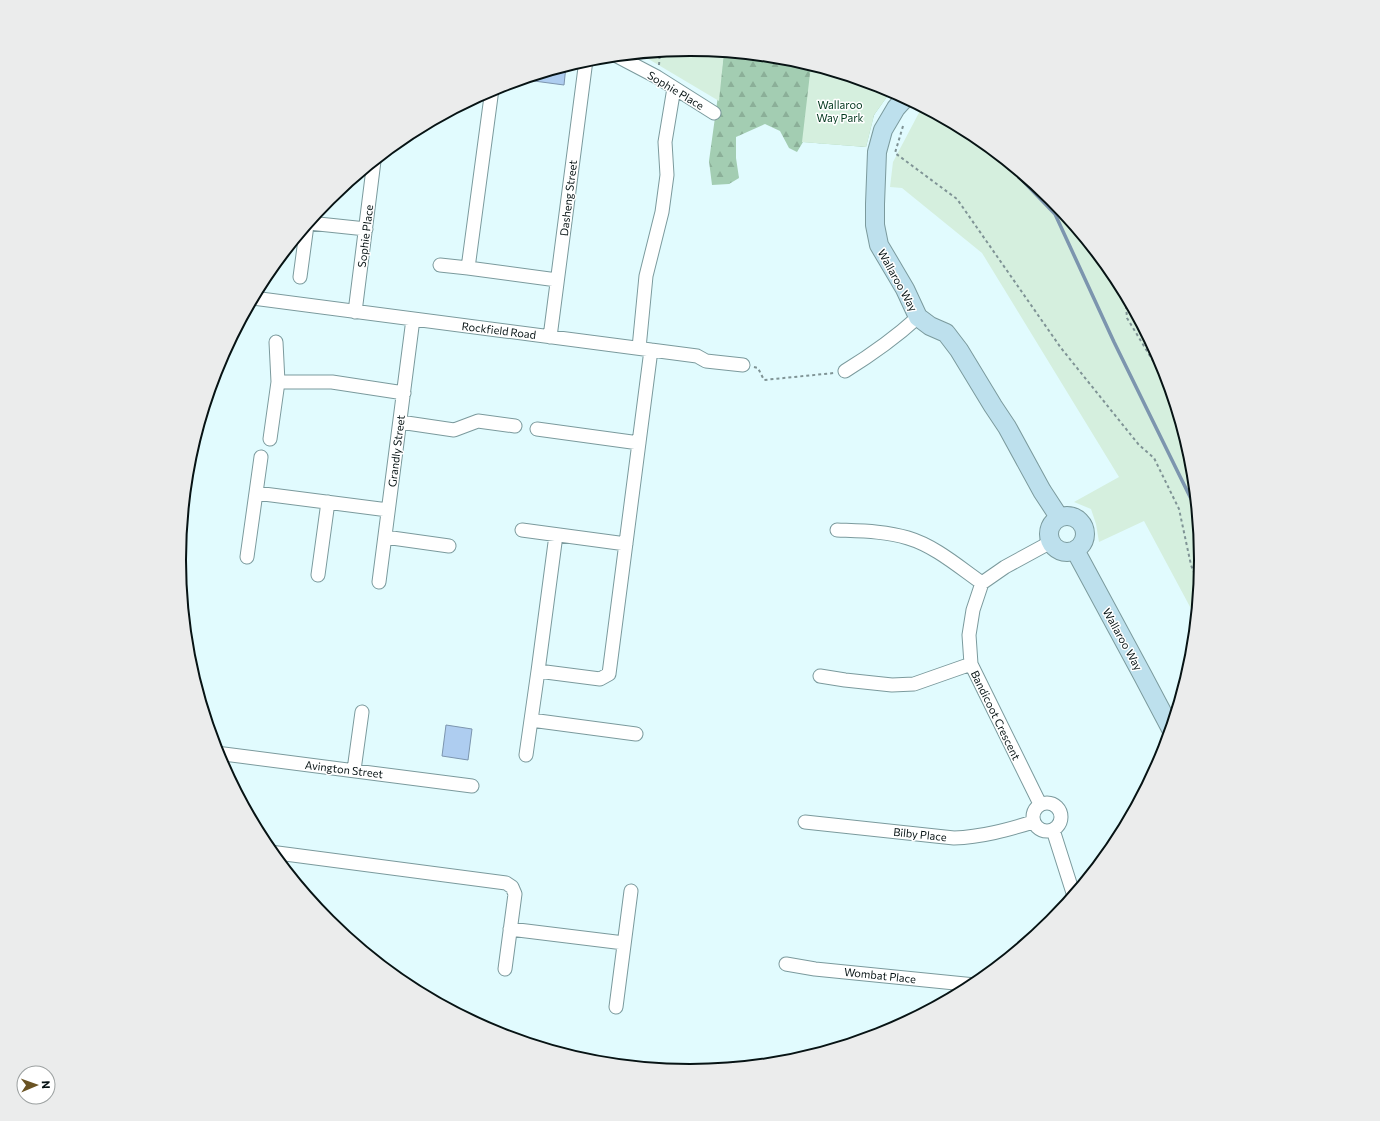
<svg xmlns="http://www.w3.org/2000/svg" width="1380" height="1121" viewBox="0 0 1380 1121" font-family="Commissioner,sans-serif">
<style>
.forest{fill:url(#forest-firs)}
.park{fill:#d5efde}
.water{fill:#aecdf0;stroke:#7c95ae}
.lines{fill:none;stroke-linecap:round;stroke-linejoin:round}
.stream{stroke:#7c95ae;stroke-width:3.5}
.street-casing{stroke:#7b9a9d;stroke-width:15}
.secondary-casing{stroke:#7b9a9d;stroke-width:20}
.path{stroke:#7f9395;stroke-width:2;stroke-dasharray:3 3;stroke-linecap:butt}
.street{stroke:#fff;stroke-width:13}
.secondary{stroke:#bde0ed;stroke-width:18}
.labels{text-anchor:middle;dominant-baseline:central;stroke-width:3;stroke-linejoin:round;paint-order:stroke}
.street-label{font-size:11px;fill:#071314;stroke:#fff}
.park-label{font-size:11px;fill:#00361c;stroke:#fff}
.rim{fill:none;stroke:#071314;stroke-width:2}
</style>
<defs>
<pattern id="forest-firs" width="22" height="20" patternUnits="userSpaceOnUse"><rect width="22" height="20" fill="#a3cdb2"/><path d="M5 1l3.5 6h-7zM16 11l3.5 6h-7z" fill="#8baf98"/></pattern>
</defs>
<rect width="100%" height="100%" fill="#e1fbfe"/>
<!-- forest -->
<path class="forest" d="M 724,52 L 790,59 L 886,88 L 891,91 L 874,115 L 866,147 L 803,142 L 797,152 L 789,148 L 780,131 L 765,124 L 736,137 L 736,158 L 739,178 L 729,184 L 712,185 L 709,161 Z"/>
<!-- park -->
<path class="park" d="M 690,49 L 724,52 L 719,101 L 640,54 Z
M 811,65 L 886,88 L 891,91 L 874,115 L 866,147 L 802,142 Z
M 922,107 L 974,135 L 1052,199 L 1115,277 L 1131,306 L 1134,321 L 1169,387 L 1192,461 L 1201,561 L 1196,618 L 1144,521 L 1099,542 L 1096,524 L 1091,509 L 1074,502 L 1119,477 L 982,253 L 902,188 L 890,187 L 893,162 Z"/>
<!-- water -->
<path class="water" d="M 566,66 L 564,85 L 534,81 L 534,76 Z
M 446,725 L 472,729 L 468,760 L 442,756 Z"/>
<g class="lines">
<!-- stream -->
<path class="stream" d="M 995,152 L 1055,214 L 1114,342 L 1197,511"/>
<!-- street casing -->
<g class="street-casing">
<path id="street" d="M 617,56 L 657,77 L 714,113
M 492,89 L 468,268 L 557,280
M 309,223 L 366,229
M 440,265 L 468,268
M 300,277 L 307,225
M 253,298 L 697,356 L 706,361 L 743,365
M 355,312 L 374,161
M 550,337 L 586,60
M 639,348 L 646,276 L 662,212 L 667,175 L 665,142 L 674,88
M 845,371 C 871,355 895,338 918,317
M 278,382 L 332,382 L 404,393
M 400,422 L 454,430 L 478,421 L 515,426
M 537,429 L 639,443
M 270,439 L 278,382 L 276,342
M 256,493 L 388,510
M 522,530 L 626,544
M 837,530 C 861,531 885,531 908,538 C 935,546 959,567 982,583
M 556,535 L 538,671 L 600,679 L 609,674 L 651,350
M 385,537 L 449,546
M 247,557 L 261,457
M 318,575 L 328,502
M 379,582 L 413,319
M 820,676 L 845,680 L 892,685 L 914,684 L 971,664
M 531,720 L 636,734
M 216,753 L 472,786
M 526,755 L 538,671
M 354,770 L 362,712
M1033 817a14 14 0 1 1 28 0a14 14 0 1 1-28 0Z
M 1040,804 L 971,664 L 969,635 L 973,610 L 982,583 L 1005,567 L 1051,542
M 805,822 L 954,838 C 982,837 1007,830 1033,822
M 1053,830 L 1074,896
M 270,852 L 506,883 L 512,887 L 515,894 L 505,969
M 510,929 L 624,943
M 786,964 L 815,969 L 975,985
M 616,1007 L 631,891"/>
</g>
<!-- secondary casing -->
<g class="secondary-casing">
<path id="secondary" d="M 905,98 L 896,108 L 883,130 L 877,152 L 875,204 L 875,225 L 879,245 L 905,289 L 918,317 L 930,326 L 946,333 L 959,350 L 993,406 L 1007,427 L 1042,491 L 1059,517
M1049 534a18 18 0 1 1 36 0a18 18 0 1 1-36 0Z
M 1075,550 L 1143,676 L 1171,729"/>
</g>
<!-- path -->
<path class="path" d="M 659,65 L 660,52
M 903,126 L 895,153 L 957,199 L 1061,348 L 1139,445 L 1154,458 L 1179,509 L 1191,565 L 1199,585
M 1125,294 L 1127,318 L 1170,389
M 754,367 L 758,368 L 764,380 L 834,373"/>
<!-- street -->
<use href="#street" class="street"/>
<!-- secondary -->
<use href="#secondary" class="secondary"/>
</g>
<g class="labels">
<!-- street labels -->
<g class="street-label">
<text transform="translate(676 90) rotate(31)">Sophie Place</text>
<text transform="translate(568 198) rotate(-83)">Dasheng Street</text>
<text transform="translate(365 236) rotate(-83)">Sophie Place</text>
<text transform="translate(898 280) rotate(61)">Wallaroo Way</text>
<text transform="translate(499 330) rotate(7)">Rockfield Road</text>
<text transform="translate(396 451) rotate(-83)">Grandly Street</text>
<text transform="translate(1123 639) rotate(61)">Wallaroo Way</text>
<text transform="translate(996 715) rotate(64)">Bandicoot Crescent</text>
<text transform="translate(344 769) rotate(7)">Avington Street</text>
<text transform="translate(920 834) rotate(6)">Bilby Place</text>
<text transform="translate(880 975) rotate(6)">Wombat Place</text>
</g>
<!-- park labels -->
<g class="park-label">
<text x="840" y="104">Wallaroo<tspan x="840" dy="13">Way Park</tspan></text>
</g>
</g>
<!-- crop -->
<path d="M0 0H1380V1121H0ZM186 560a504 504 0 1 1 1008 0a504 504 0 1 1-1008 0Z" fill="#ebecec" fill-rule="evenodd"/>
<path class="rim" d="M186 560a504 504 0 1 1 1008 0a504 504 0 1 1-1008 0Z"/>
<!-- north arrow -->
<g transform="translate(36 1085) rotate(88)"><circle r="19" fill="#ffffff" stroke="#9ca1a1"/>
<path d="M0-3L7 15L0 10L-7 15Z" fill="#6a5323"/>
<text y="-6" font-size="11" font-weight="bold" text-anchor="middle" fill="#071314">N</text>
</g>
</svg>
